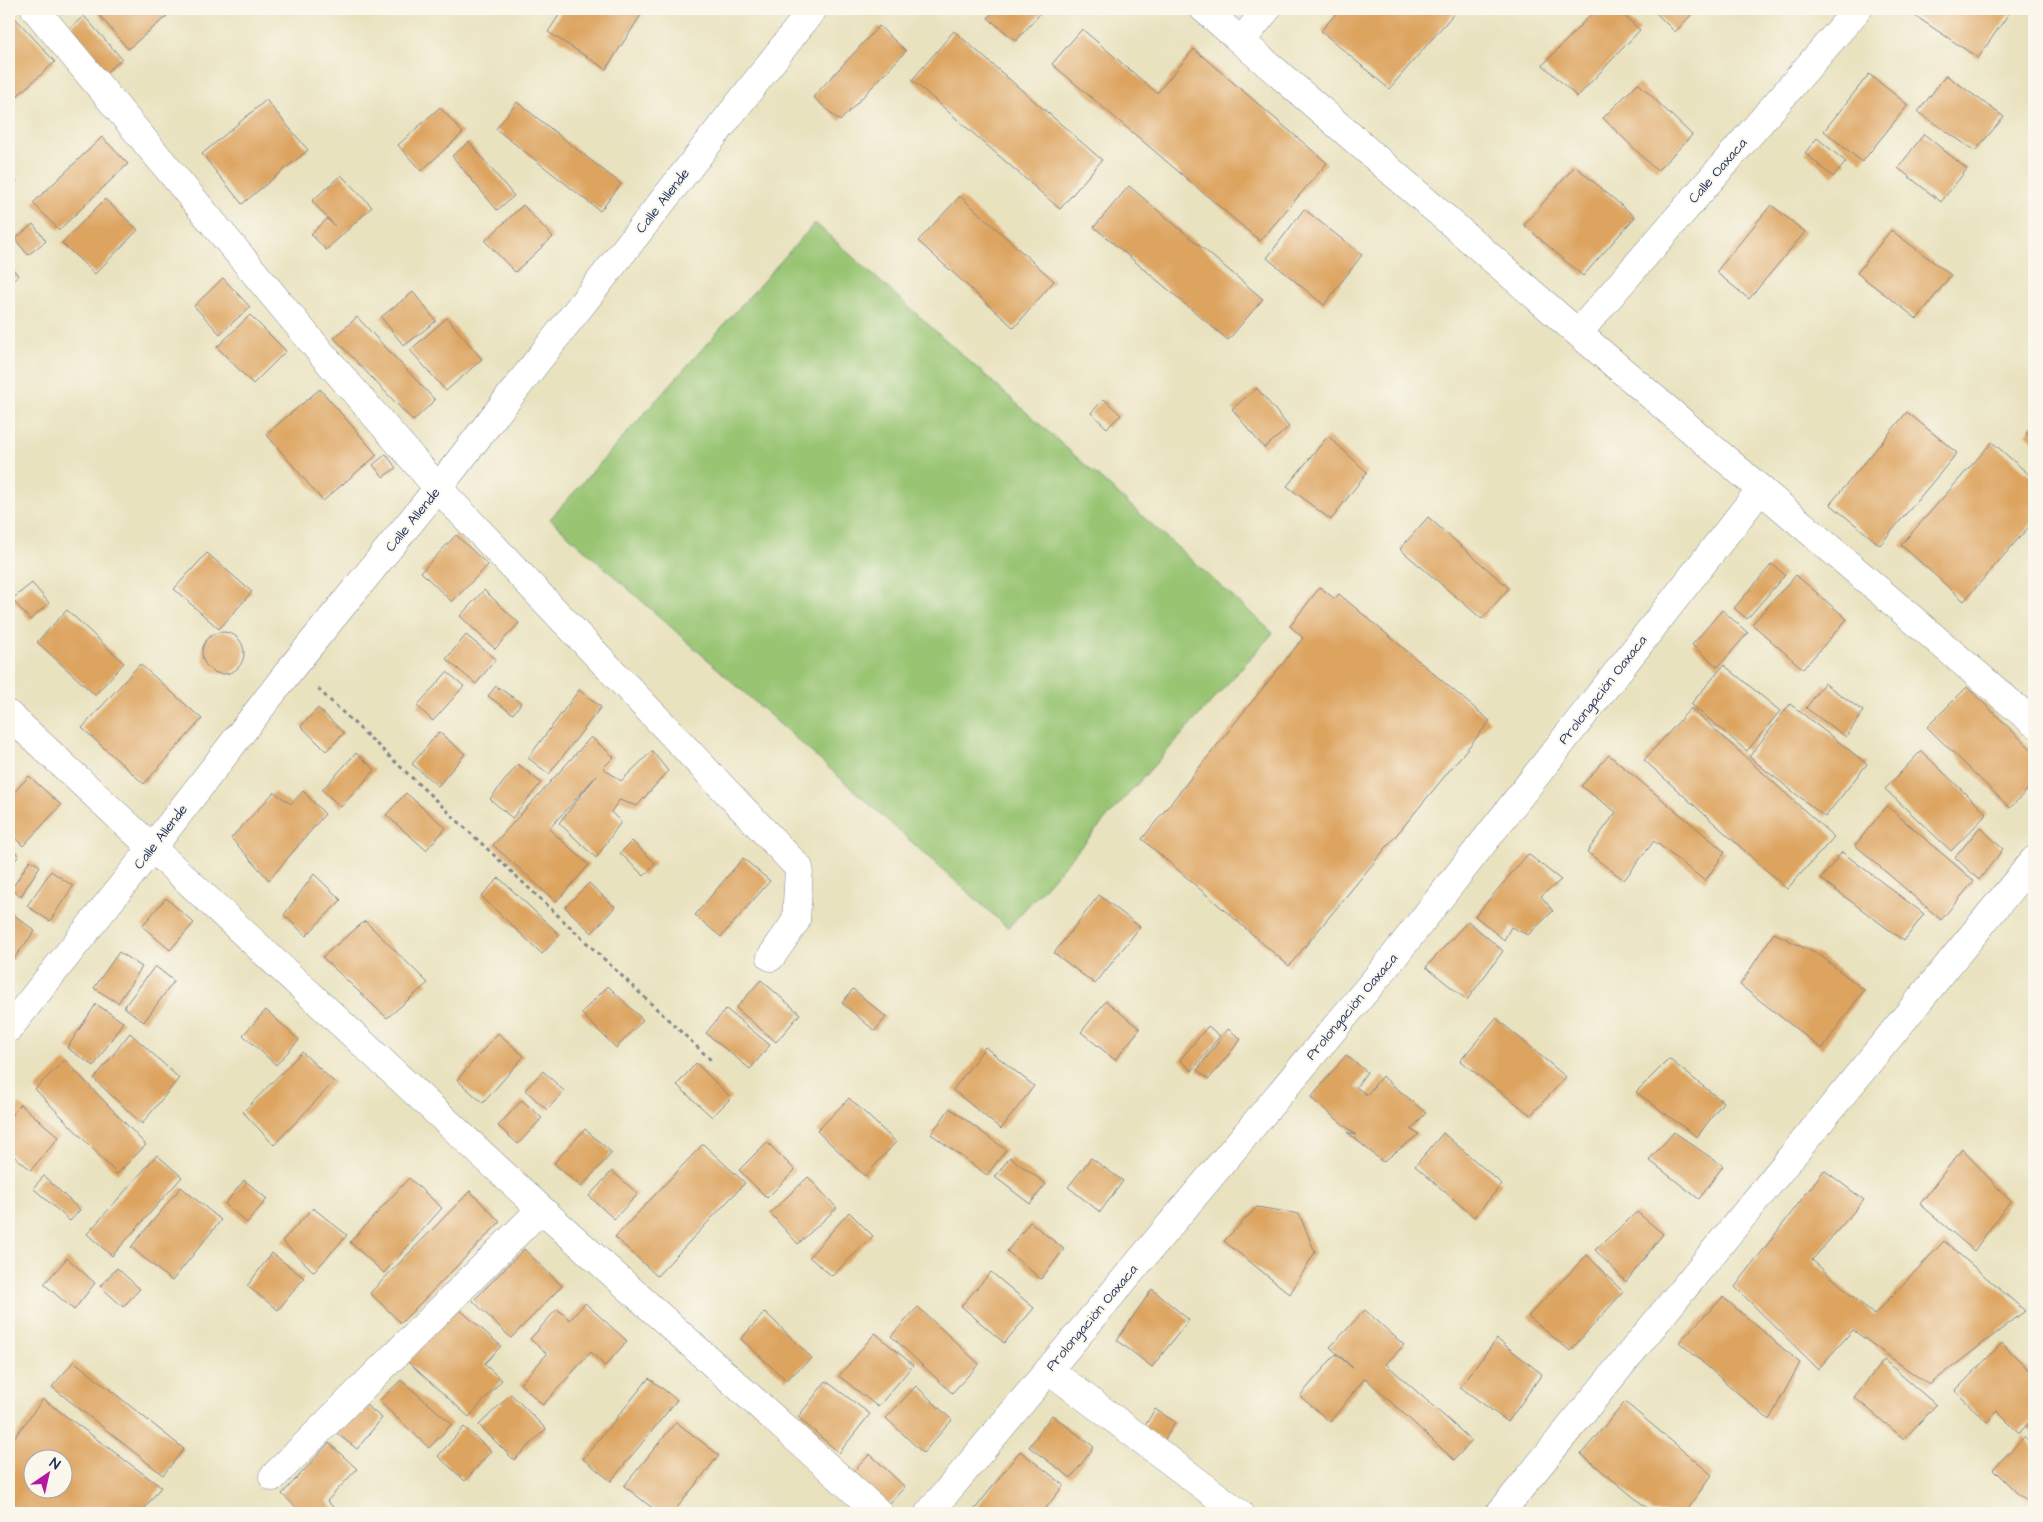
<svg xmlns="http://www.w3.org/2000/svg" width="2043" height="1522" viewBox="0 0 2043 1522" font-family="'Architects Daughter',sans-serif">
<style>
.green{fill:#99c573;stroke:#5a7a68}
.building{fill:#dda460;fill-rule:evenodd}
.lines{fill:none;stroke-linecap:round;stroke-linejoin:round}
.street-casing{stroke:#82888e;stroke-width:29}
.path{stroke:#82888e;stroke-width:3;stroke-dasharray:4 4;stroke-linecap:butt}
.street{stroke:#fff;stroke-width:28}
.labels{text-anchor:middle;dominant-baseline:central;stroke-width:4;stroke-linejoin:round;paint-order:stroke}
.street-label{font-size:14px;fill:#1b2f5e;stroke:#fbf7ec}
</style>
<rect width="100%" height="100%" fill="#fbf7ec"/>
<filter id="ink" filterUnits="userSpaceOnUse"><feTurbulence type="fractalNoise" baseFrequency=".02" numOctaves="2"/><feDisplacementMap in="SourceGraphic" scale="10" xChannelSelector="R" yChannelSelector="G"/><feConvolveMatrix kernelMatrix="1 2 1 2 8 2 1 2 1" color-interpolation-filters="sRGB"/></filter>
<filter id="wash" filterUnits="userSpaceOnUse"><feTurbulence type="fractalNoise" baseFrequency=".0096" numOctaves="4" result="noise"/><feDisplacementMap in="SourceGraphic" scale="20" xChannelSelector="R" yChannelSelector="G"/><feGaussianBlur stdDeviation="1.12" result="paint"/><feColorMatrix in="noise" values="0 0 0 0 0 0 0 0 0 0 0 0 0 0 0 0 0 1.4 0 .05"/><feComposite in="paint" operator="in"/></filter>
<g filter="url(#wash)">
<rect width="100%" height="100%" fill="#e9e2bf"/>
<!-- green -->
<path class="green" d="M 815,223 L 1273,633 L 1008,928 L 550,519 Z"/>
<g id="blocks">
<!-- building -->
<path class="building" d="M 94,9 L 161,9 L 167,16 L 128,49 Z
M 563,9 L 645,9 L 606,69 L 548,32 Z
M 995,9 L 1044,9 L 1016,41 L 988,18 Z
M 1340,9 L 1456,9 L 1457,10 L 1389,89 L 1321,31 Z
M 1596,9 L 1617,9 L 1640,30 L 1577,97 L 1543,65 Z
M 1652,9 L 1691,9 L 1694,12 L 1675,32 Z
M 1918,9 L 2012,9 L 1978,58 L 1914,15 Z
M 9,11 L 55,62 L 9,103 Z
M 84,16 L 122,59 L 103,75 L 66,31 Z
M 879,26 L 906,51 L 840,121 L 813,97 Z
M 1082,29 L 1157,93 L 1194,49 L 1327,163 L 1260,241 L 1052,64 Z
M 954,31 L 1102,160 L 1060,209 L 912,80 Z
M 1869,74 L 1908,105 L 1862,162 L 1824,131 Z
M 1946,75 L 2004,117 L 1975,151 L 1918,112 Z
M 1638,83 L 1692,135 L 1657,171 L 1603,118 Z
M 266,100 L 308,150 L 242,204 L 202,154 Z
M 517,102 L 621,184 L 600,211 L 496,129 Z
M 440,107 L 463,133 L 421,171 L 398,145 Z
M 1924,134 L 1967,169 L 1941,202 L 1898,168 Z
M 102,137 L 128,164 L 59,230 L 33,203 Z
M 1817,138 L 1846,162 L 1833,177 L 1805,153 Z
M 469,142 L 514,196 L 497,210 L 452,156 Z
M 1575,166 L 1635,217 L 1583,276 L 1524,225 Z
M 9,173 L 17,182 L 9,189 Z
M 341,175 L 372,207 L 326,250 L 311,234 L 327,219 L 335,226 L 312,201 Z
M 1129,186 L 1263,299 L 1228,340 L 1094,227 Z
M 960,196 L 1054,281 L 1014,328 L 918,241 Z
M 105,199 L 138,230 L 95,274 L 62,243 Z
M 523,205 L 553,237 L 515,272 L 485,241 Z
M 1771,205 L 1805,232 L 1749,299 L 1716,272 Z
M 1304,209 L 1362,255 L 1324,305 L 1267,258 Z
M 33,224 L 46,241 L 28,255 L 15,239 Z
M 1891,230 L 1951,275 L 1917,319 L 1857,273 Z
M 9,266 L 18,275 L 9,285 Z
M 223,278 L 250,307 L 220,334 L 194,306 Z
M 413,292 L 436,321 L 404,346 L 381,317 Z
M 250,315 L 286,351 L 253,384 L 217,347 Z
M 357,317 L 435,400 L 413,421 L 334,338 Z
M 447,318 L 482,359 L 446,391 L 410,350 Z
M 1257,388 L 1289,427 L 1264,448 L 1232,409 Z
M 320,389 L 377,455 L 323,501 L 266,434 Z
M 1104,399 L 1121,415 L 1107,428 L 1091,413 Z
M 1907,412 L 1957,453 L 1880,545 L 1830,504 Z
M 2034,423 L 2034,441 L 2026,434 Z
M 1328,436 L 1367,472 L 1331,520 L 1287,486 Z
M 1992,442 L 2034,479 L 2034,521 L 1964,601 L 1901,545 Z
M 386,454 L 396,468 L 383,477 L 373,465 Z
M 1428,517 L 1509,588 L 1482,619 L 1400,549 Z
M 456,535 L 488,565 L 452,602 L 421,572 Z
M 207,553 L 252,592 L 219,629 L 174,589 Z
M 1772,564 L 1785,575 L 1747,619 L 1734,608 Z
M 1796,575 L 1847,619 L 1803,669 L 1752,624 Z
M 32,583 L 49,603 L 30,620 L 12,599 Z
M 1320,587 L 1335,599 L 1339,594 L 1490,721 L 1289,966 L 1142,839 L 1303,638 L 1290,626 Z
M 484,590 L 519,623 L 495,649 L 460,616 Z
M 67,610 L 124,663 L 95,695 L 37,642 Z
M 1722,610 L 1748,633 L 1718,667 L 1692,645 Z
M202 653a21 21 0 1 1 42 0a21 21 0 1 1-42 0Z
M 466,635 L 496,659 L 476,684 L 446,659 Z
M 140,664 L 202,719 L 144,784 L 82,728 Z
M 1724,665 L 1780,711 L 1747,751 L 1691,704 Z
M 447,672 L 464,686 L 433,721 L 417,706 Z
M 1824,683 L 1863,711 L 1846,737 L 1806,708 Z
M 496,686 L 521,703 L 513,714 L 488,696 Z
M 1967,687 L 2034,752 L 2034,783 L 2010,808 L 1927,727 Z
M 579,690 L 601,707 L 549,774 L 528,758 Z
M 1790,704 L 1867,764 L 1825,817 L 1749,757 Z
M 318,708 L 344,733 L 326,751 L 301,726 Z
M 1691,708 L 1834,837 L 1787,889 L 1644,760 Z
M 439,732 L 465,754 L 438,786 L 412,764 Z
M 591,737 L 614,757 L 603,768 L 621,781 L 652,751 L 668,771 L 637,806 L 619,800 L 611,812 L 621,822 L 596,858 L 559,823 L 597,775 L 549,829 L 589,865 L 556,902 L 493,845 Z
M 1921,751 L 1987,814 L 1951,851 L 1885,789 Z
M 356,753 L 375,770 L 341,807 L 322,790 Z
M 1609,755 L 1725,852 L 1705,881 L 1654,841 L 1624,880 L 1587,852 L 1616,812 L 1581,786 Z
M 518,764 L 541,783 L 512,818 L 490,799 Z
M 29,776 L 61,805 L 23,846 L 9,832 L 9,798 Z
M 303,791 L 325,814 L 269,880 L 231,838 L 274,792 L 291,804 Z
M 406,793 L 446,828 L 426,850 L 386,815 Z
M 1887,806 L 1974,881 L 1941,920 L 1855,845 Z
M 1980,827 L 2003,849 L 1979,880 L 1955,857 Z
M 632,841 L 655,863 L 644,876 L 620,853 Z
M 9,846 L 19,856 L 9,867 Z
M 1842,852 L 1924,914 L 1904,941 L 1821,879 Z
M 1528,854 L 1561,880 L 1541,896 L 1553,911 L 1528,935 L 1511,927 L 1504,940 L 1475,916 Z
M 743,858 L 770,881 L 721,937 L 695,915 Z
M 30,860 L 40,866 L 21,896 L 11,890 Z
M 51,871 L 73,886 L 50,921 L 27,906 Z
M 314,874 L 341,900 L 306,936 L 284,915 Z
M 499,878 L 560,935 L 542,954 L 481,896 Z
M 589,883 L 615,907 L 592,933 L 565,907 Z
M 1099,895 L 1140,927 L 1095,984 L 1054,953 Z
M 166,898 L 194,923 L 170,950 L 142,926 Z
M 9,911 L 35,931 L 13,960 L 9,957 Z
M 365,921 L 428,983 L 387,1018 L 322,957 Z
M 1468,921 L 1503,951 L 1467,1000 L 1426,967 Z
M 1774,933 L 1821,956 L 1864,990 L 1822,1049 L 1740,985 Z
M 119,952 L 142,967 L 118,1003 L 94,988 Z
M 155,966 L 174,981 L 144,1022 L 124,1007 Z
M 761,980 L 800,1014 L 776,1042 L 736,1008 Z
M 608,986 L 643,1020 L 616,1048 L 581,1013 Z
M 853,989 L 886,1017 L 875,1031 L 842,1003 Z
M 1106,1001 L 1140,1029 L 1115,1060 L 1081,1032 Z
M 96,1004 L 123,1022 L 94,1066 L 67,1048 Z
M 726,1009 L 770,1045 L 750,1069 L 706,1033 Z
M 266,1010 L 299,1040 L 276,1065 L 243,1035 Z
M 1496,1018 L 1566,1077 L 1531,1115 L 1460,1061 Z
M 1208,1026 L 1220,1036 L 1192,1071 L 1180,1060 Z
M 1228,1029 L 1241,1039 L 1209,1079 L 1197,1070 Z
M 130,1033 L 179,1078 L 142,1124 L 94,1079 Z
M 498,1033 L 524,1056 L 483,1103 L 457,1080 Z
M 985,1047 L 1034,1086 L 1001,1129 L 953,1090 Z
M 302,1052 L 334,1082 L 274,1145 L 243,1112 Z
M 1346,1055 L 1367,1072 L 1356,1087 L 1367,1095 L 1382,1076 L 1426,1113 L 1411,1130 L 1419,1134 L 1383,1162 L 1347,1132 L 1356,1135 L 1311,1098 Z
M 1669,1059 L 1723,1102 L 1697,1137 L 1636,1092 Z
M 65,1060 L 146,1145 L 117,1174 L 35,1089 Z
M 696,1063 L 731,1098 L 712,1117 L 677,1085 Z
M 543,1071 L 564,1091 L 547,1110 L 525,1090 Z
M 849,1098 L 896,1142 L 865,1176 L 817,1131 Z
M 522,1100 L 542,1118 L 518,1144 L 498,1126 Z
M 20,1104 L 59,1137 L 31,1170 L 9,1152 L 9,1118 Z
M 950,1108 L 1006,1150 L 987,1175 L 931,1134 Z
M 585,1129 L 612,1153 L 581,1187 L 554,1163 Z
M 1674,1132 L 1723,1166 L 1699,1199 L 1649,1160 Z
M 1443,1133 L 1502,1184 L 1474,1217 L 1415,1166 Z
M 767,1142 L 795,1170 L 767,1198 L 739,1170 Z
M 703,1144 L 745,1183 L 657,1276 L 615,1237 Z
M 1962,1149 L 2010,1201 L 1974,1251 L 1920,1204 Z
M 157,1155 L 182,1177 L 112,1256 L 87,1234 Z
M 1010,1157 L 1046,1184 L 1030,1204 L 995,1177 Z
M 1091,1158 L 1123,1181 L 1100,1212 L 1068,1187 Z
M 1824,1170 L 1864,1200 L 1812,1260 L 1874,1315 L 1944,1241 L 2025,1311 L 1929,1385 L 1853,1330 L 1818,1369 L 1735,1287 Z
M 612,1171 L 638,1194 L 614,1219 L 589,1196 Z
M 44,1176 L 80,1210 L 70,1221 L 33,1188 Z
M 808,1177 L 837,1208 L 798,1244 L 770,1213 Z
M 409,1178 L 442,1208 L 384,1273 L 350,1242 Z
M 244,1180 L 267,1199 L 247,1223 L 225,1204 Z
M 181,1187 L 221,1220 L 172,1281 L 131,1247 Z
M 470,1191 L 500,1222 L 401,1323 L 370,1293 Z
M 1257,1207 L 1299,1214 L 1315,1252 L 1290,1294 L 1224,1241 Z
M 313,1208 L 347,1235 L 314,1272 L 282,1241 Z
M 849,1212 L 873,1236 L 832,1276 L 809,1257 Z
M 1637,1212 L 1663,1234 L 1626,1282 L 1595,1250 Z
M 1030,1222 L 1064,1249 L 1041,1279 L 1007,1251 Z
M 524,1249 L 562,1286 L 511,1338 L 473,1301 Z
M 272,1253 L 304,1278 L 278,1310 L 247,1286 Z
M 1587,1255 L 1623,1292 L 1570,1351 L 1528,1316 Z
M 67,1258 L 95,1283 L 74,1310 L 44,1284 Z
M 117,1268 L 140,1289 L 123,1307 L 100,1286 Z
M 991,1272 L 1034,1308 L 1004,1343 L 961,1306 Z
M 1152,1289 L 1189,1320 L 1152,1367 L 1117,1340 Z
M 1723,1297 L 1800,1363 L 1769,1420 L 1679,1342 Z
M 585,1303 L 627,1341 L 605,1366 L 591,1352 L 543,1405 L 520,1384 L 547,1354 L 530,1339 L 557,1309 L 570,1320 Z
M 457,1307 L 501,1346 L 484,1364 L 502,1380 L 469,1417 L 408,1362 Z
M 918,1307 L 979,1364 L 952,1393 L 891,1336 Z
M 1365,1310 L 1404,1345 L 1386,1364 L 1472,1441 L 1454,1460 L 1365,1378 L 1330,1422 L 1300,1396 L 1336,1354 L 1354,1369 L 1330,1347 Z
M 765,1312 L 812,1358 L 786,1380 L 741,1339 Z
M 875,1333 L 913,1365 L 878,1407 L 839,1376 Z
M 1497,1339 L 1542,1374 L 1508,1422 L 1460,1387 Z
M 2002,1343 L 2034,1375 L 2034,1418 L 2019,1433 L 1997,1411 L 1987,1422 L 1955,1391 Z
M 1884,1360 L 1936,1405 L 1904,1439 L 1854,1397 Z
M 74,1361 L 184,1449 L 163,1475 L 52,1387 Z
M 649,1378 L 677,1400 L 611,1481 L 583,1459 Z
M 401,1380 L 452,1424 L 429,1448 L 379,1401 Z
M 826,1381 L 870,1414 L 839,1453 L 798,1417 Z
M 916,1386 L 952,1420 L 923,1453 L 886,1418 Z
M 511,1394 L 546,1429 L 514,1460 L 479,1425 Z
M 43,1399 L 161,1487 L 141,1513 L 9,1513 L 9,1445 ZM 32,1460 L 62,1460 L 62,1490 L 32,1490 Z
M 361,1401 L 382,1418 L 357,1449 L 335,1432 Z
M 1625,1402 L 1712,1475 L 1684,1513 L 1653,1513 L 1581,1454 Z
M 1155,1409 L 1175,1422 L 1164,1441 L 1143,1429 Z
M 1052,1415 L 1094,1447 L 1071,1478 L 1029,1447 Z
M 2034,1420 L 2034,1435 L 2027,1428 Z
M 676,1422 L 719,1455 L 673,1513 L 659,1513 L 624,1486 Z
M 464,1427 L 491,1451 L 465,1481 L 438,1456 Z
M 2024,1437 L 2034,1448 L 2034,1505 L 2017,1493 L 1993,1469 Z
M 329,1443 L 357,1469 L 327,1501 L 339,1513 L 302,1513 L 282,1494 Z
M 1020,1451 L 1064,1485 L 1042,1513 L 972,1513 Z
M 870,1454 L 905,1487 L 886,1507 L 851,1474 Z"/>
</g>
</g>
<g filter="url(#ink)">
<use href="#blocks" fill-opacity="0" stroke="#82888e" stroke-width="1"/>
<g class="lines">
<!-- street casing -->
<g class="street-casing">
<path id="street" d="M 35,9 L 322,354 L 438,488 L 799,868 L 796,921 L 771,957
M 1204,9 L 1578,333 L 2034,723
M 1242,40 L 1267,9
M 1578,333 L 1858,9
M 9,715 L 541,1209 L 879,1513
M 9,1028 L 152,848 L 293,666 L 438,488 L 813,9
M 1049,1370 L 1239,1513
M 273,1477 L 541,1209
M 929,1513 L 1384,969 L 1761,489
M 1500,1513 L 2034,860"/>
</g>
<!-- path -->
<path class="path" d="M 318,689 L 712,1061"/>
<!-- street -->
<use href="#street" class="street"/>
</g>
</g>
<g class="labels">
<!-- street labels -->
<g class="street-label">
<text transform="translate(1718 171) rotate(-49)">Calle Oaxaca</text>
<text transform="translate(663 201) rotate(-52)">Calle Allende</text>
<text transform="translate(413 520) rotate(-51)">Calle Allende</text>
<text transform="translate(1603 690) rotate(-52)">Prolongación Oaxaca</text>
<text transform="translate(161 837) rotate(-52)">Calle Allende</text>
<text transform="translate(1352 1007) rotate(-50)">Prolongación Oaxaca</text>
<text transform="translate(1092 1318) rotate(-50)">Prolongación Oaxaca</text>
</g>
</g>
<!-- margin -->
<rect width="2043" height="1522" fill="none" stroke="#fbf7ec" stroke-width="30"/>
<!-- north arrow -->
<g transform="translate(48 1474) rotate(34)"><circle r="24" fill="#fbf7ec" stroke="#a1a7b3"/>
<path d="M0-4L9 19L0 12L-9 19Z" fill="#b5179e"/>
<text y="-8" font-size="14" font-weight="bold" text-anchor="middle" fill="#1b2f5e">N</text>
</g>
</svg>
